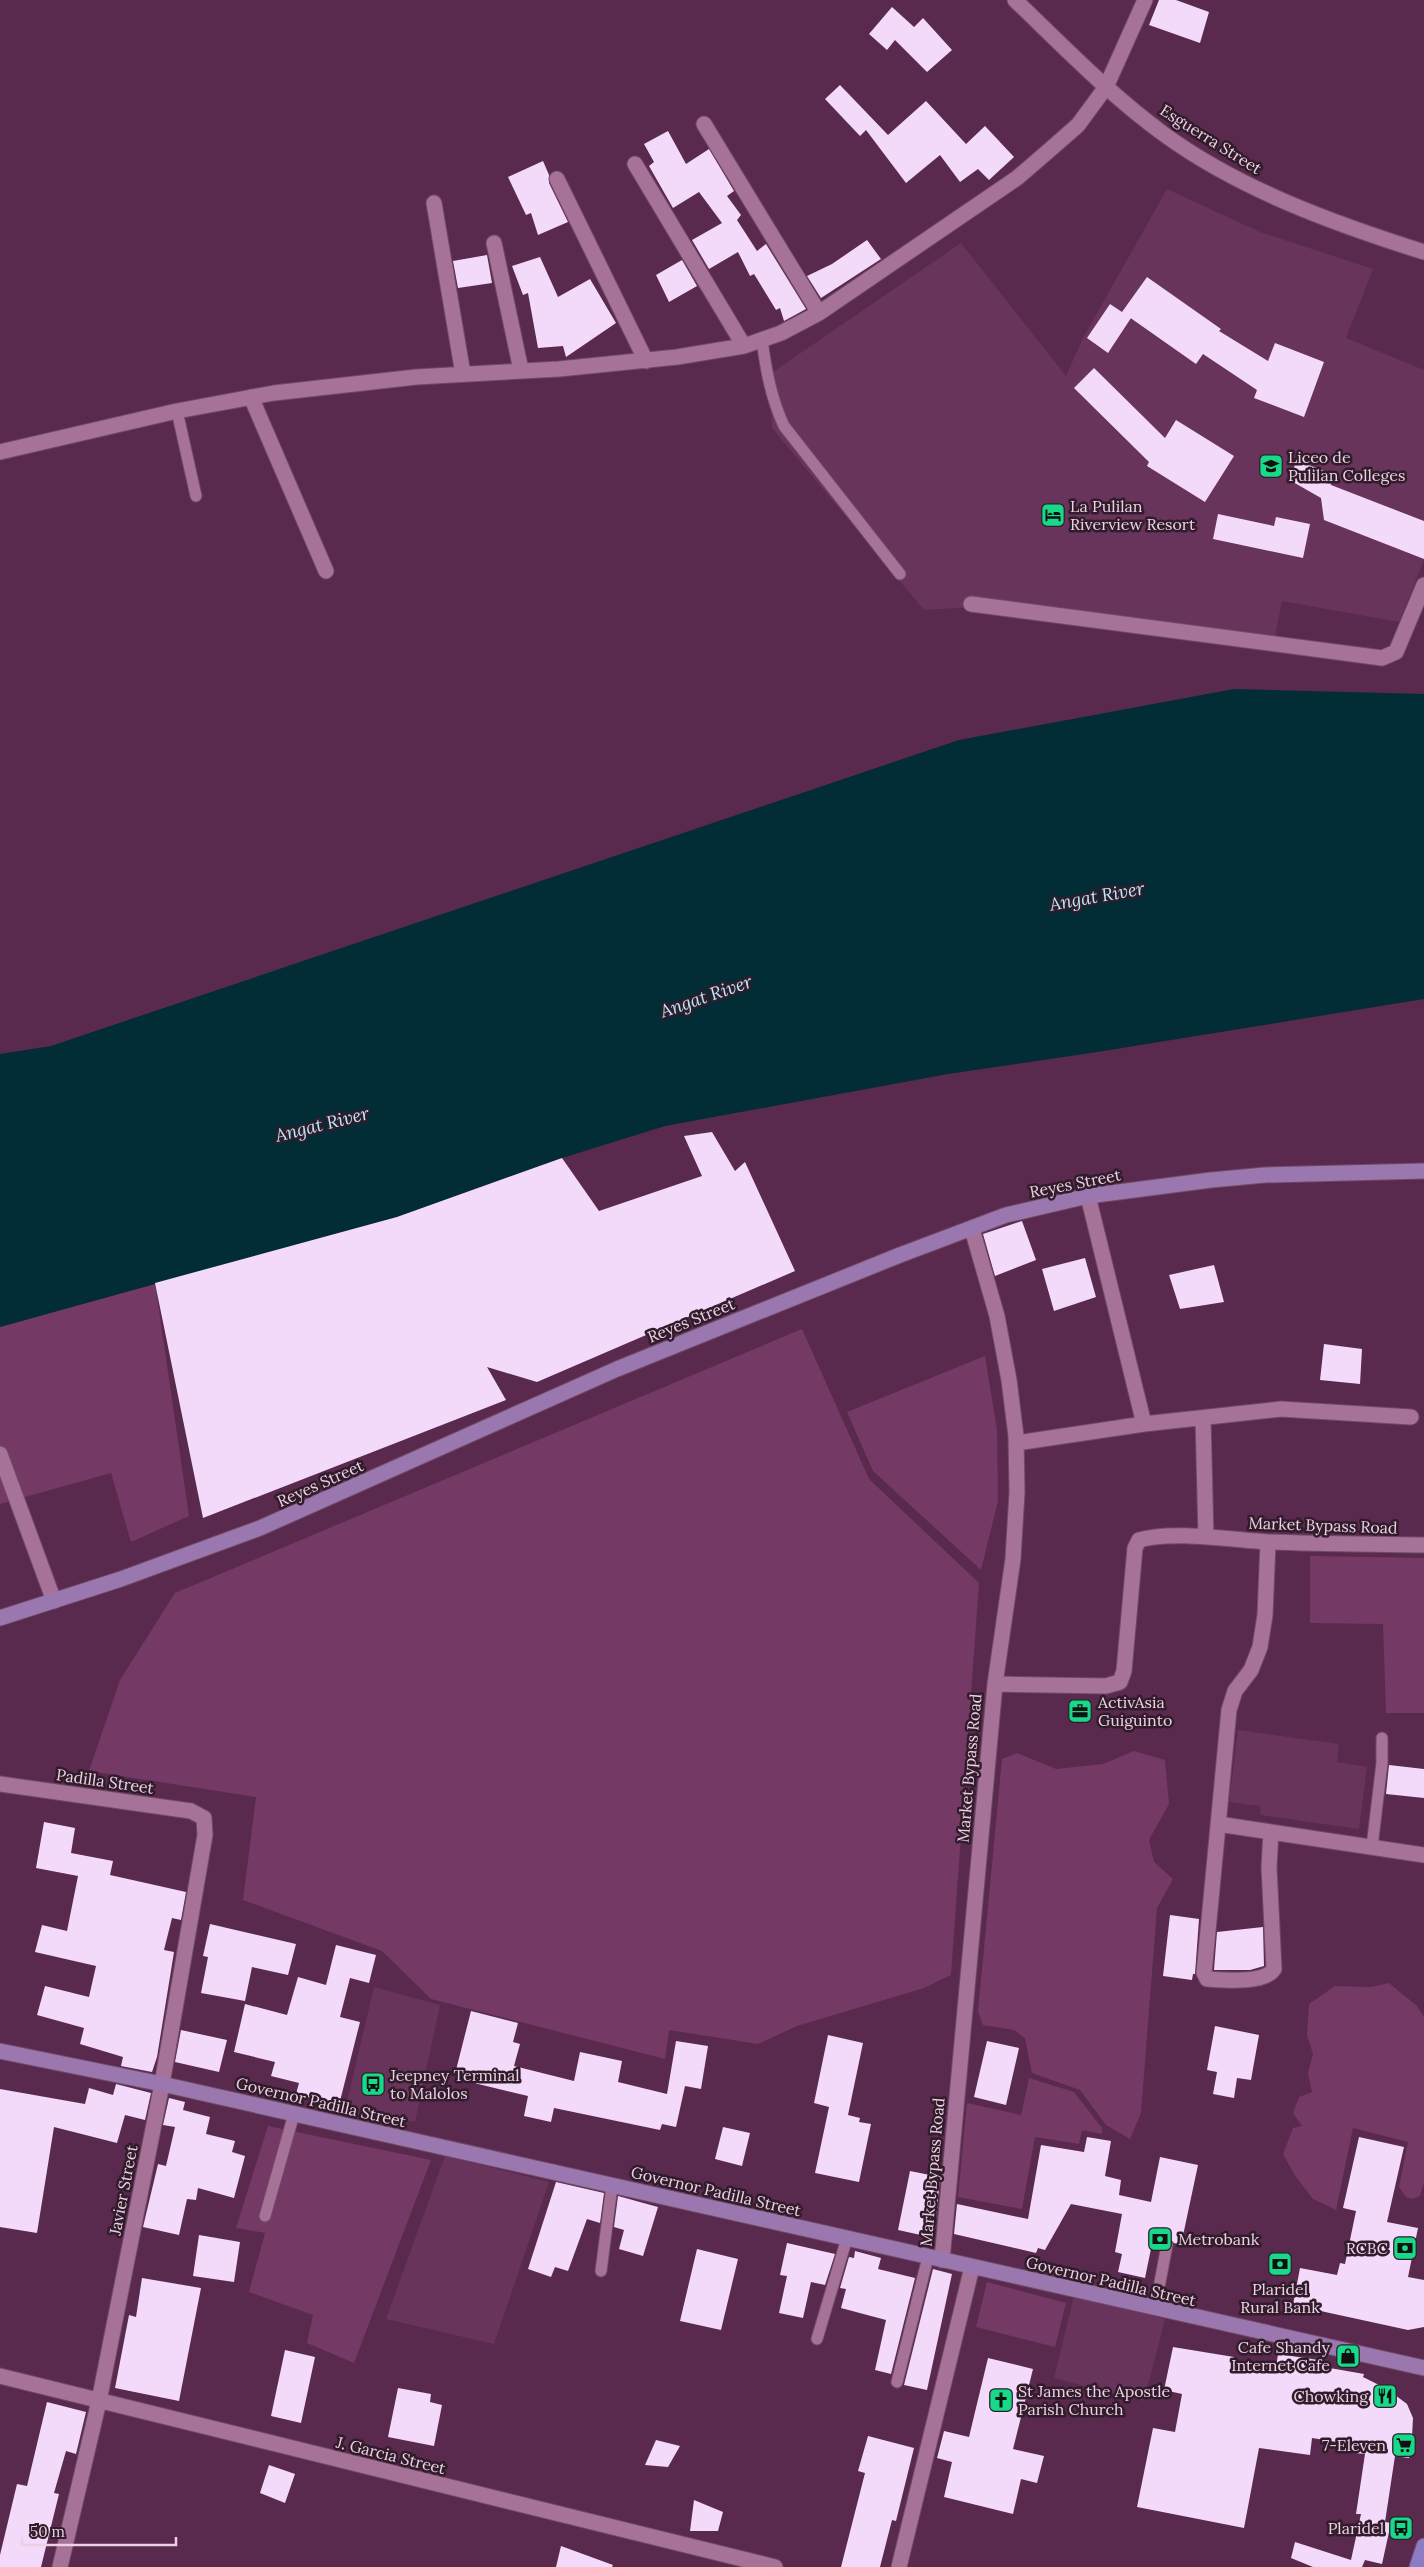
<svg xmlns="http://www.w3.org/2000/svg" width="1424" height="2567" viewBox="0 0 1424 2567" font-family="Lora,serif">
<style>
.built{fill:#69345b}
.green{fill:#753966}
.water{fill:#022c36}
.building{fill:#f3dafb}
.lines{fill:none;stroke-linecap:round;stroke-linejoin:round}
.lane-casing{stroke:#714a67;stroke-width:13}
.street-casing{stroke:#714a67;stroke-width:17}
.secondary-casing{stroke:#714a67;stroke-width:17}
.primary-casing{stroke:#714a67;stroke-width:17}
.lane{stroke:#a77298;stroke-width:11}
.street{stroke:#a77298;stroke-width:15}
.secondary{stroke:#9a77ae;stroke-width:15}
.primary{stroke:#8c7cc5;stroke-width:15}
.labels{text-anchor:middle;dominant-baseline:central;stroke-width:5;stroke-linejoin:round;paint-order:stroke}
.street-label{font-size:16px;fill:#edd0e4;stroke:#311c2b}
.poi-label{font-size:16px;fill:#edd0e4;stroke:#311c2b;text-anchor:start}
.water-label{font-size:18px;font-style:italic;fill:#b4eafa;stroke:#311c2b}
</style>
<rect width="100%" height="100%" fill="#592a4d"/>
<!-- built -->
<path class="built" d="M 1167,189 L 1260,232 L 1373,269 L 1346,338 L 1424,370 L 1424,560 L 1399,622 L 1282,601 L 1274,642 L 990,606 L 924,610 L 772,428 L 770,374 L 961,243 L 1066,376 L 1083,338 Z
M 1238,1730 L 1339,1744 L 1337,1762 L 1367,1767 L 1359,1829 L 1261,1815 L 1260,1806 L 1229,1802 Z
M 374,1987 L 440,2005 L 415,2122 L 346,2106 Z
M 445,2156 L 549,2182 L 494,2344 L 386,2319 Z
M 1074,2296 L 1165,2319 L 1144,2401 L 1054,2378 Z"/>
<!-- green -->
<path class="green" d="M 155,1283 L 189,1516 L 131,1542 L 111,1473 L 0,1504 L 0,1327 Z
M 802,1329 L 869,1479 L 979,1583 L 951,1975 L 924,1988 L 797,2026 L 758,2044 L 669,2030 L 665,2059 L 431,1999 L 382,1951 L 243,1900 L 256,1797 L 89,1771 L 120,1680 L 175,1593 Z
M 985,1356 L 997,1430 L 998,1501 L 981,1570 L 873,1471 L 847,1412 Z
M 1310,1556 L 1424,1558 L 1424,1713 L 1386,1713 L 1383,1624 L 1310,1623 Z
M 1134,1751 L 1165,1760 L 1169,1804 L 1149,1840 L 1154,1862 L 1173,1879 L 1157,1908 L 1141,2113 L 1130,2139 L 1106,2125 L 1080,2090 L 1032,2073 L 1025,2038 L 1014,2030 L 983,2025 L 978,2012 L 1002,1759 L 1017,1753 L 1056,1769 L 1103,1764 Z
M 1389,1983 L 1417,2006 L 1424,2017 L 1424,2183 L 1420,2196 L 1413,2199 L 1406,2197 L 1399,2187 L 1408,2142 L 1353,2128 L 1336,2210 L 1313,2199 L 1296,2177 L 1283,2154 L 1293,2128 L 1302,2126 L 1293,2113 L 1299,2097 L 1312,2092 L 1308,2073 L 1313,2054 L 1307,2035 L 1309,2004 L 1335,1986 L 1371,1987 Z
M 1029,2078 L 1074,2092 L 1102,2128 L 1102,2134 L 1082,2130 L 1079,2144 L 1035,2137 L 1022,2209 L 958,2197 L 967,2103 L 1021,2115 Z
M 268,2126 L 431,2160 L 354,2363 L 307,2343 L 313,2315 L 249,2292 L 265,2233 L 236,2228 Z
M 987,2282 L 1066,2303 L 1055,2347 L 976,2327 Z"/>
<!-- water -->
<path class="water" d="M 1234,689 L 1424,694 L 1424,999 L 1091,1053 L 948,1074 L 665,1126 L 562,1158 L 397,1217 L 0,1327 L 0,1054 L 51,1046 L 959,740 Z"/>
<!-- building -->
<path class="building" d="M 1159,0 L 1176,0 L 1209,12 L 1200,43 L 1149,25 Z
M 892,7 L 914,27 L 923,18 L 952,50 L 927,72 L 895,40 L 887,50 L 869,34 Z
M 840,85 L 888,135 L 926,101 L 966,144 L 985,126 L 1014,157 L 989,180 L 978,169 L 960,182 L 940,155 L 906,183 L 866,130 L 860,136 L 825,99 Z
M 668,131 L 686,164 L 709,149 L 734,191 L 727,196 L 741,215 L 737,220 L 757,251 L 766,244 L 806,309 L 784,321 L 780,308 L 776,310 L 754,274 L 750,276 L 738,252 L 709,269 L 692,240 L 722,223 L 699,192 L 673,208 L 649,166 L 654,162 L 644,144 Z
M 543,161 L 549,175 L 549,183 L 568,222 L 538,235 L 531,213 L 526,215 L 508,177 Z
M 867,240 L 881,259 L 821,298 L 807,276 L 832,264 Z
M 487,255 L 492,283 L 458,288 L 453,261 Z
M 540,257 L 558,297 L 590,279 L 616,323 L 566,357 L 563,346 L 538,348 L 528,293 L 523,295 L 512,266 Z
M 682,260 L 697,286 L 669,302 L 656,275 Z
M 1147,277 L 1221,329 L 1219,331 L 1268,361 L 1275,343 L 1324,362 L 1304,417 L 1254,398 L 1257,390 L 1203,354 L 1196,364 L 1122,312 Z
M 1110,304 L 1131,318 L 1108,353 L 1087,338 Z
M 1094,368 L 1165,438 L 1176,420 L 1234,456 L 1205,502 L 1147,466 L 1149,462 L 1074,388 Z
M 1295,460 L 1327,472 L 1331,485 L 1424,521 L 1424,559 L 1324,520 L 1321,498 L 1293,482 Z
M 1218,514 L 1274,526 L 1276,517 L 1310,524 L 1303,558 L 1213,539 Z
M 712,1132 L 735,1171 L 745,1162 L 795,1271 L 537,1382 L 487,1367 L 506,1400 L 203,1518 L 155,1283 L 397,1217 L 562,1158 L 599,1211 L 702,1176 L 684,1136 Z
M 1022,1221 L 1036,1260 L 995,1276 L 983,1234 Z
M 1085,1258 L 1096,1297 L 1054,1311 L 1042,1269 Z
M 1214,1265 L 1224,1302 L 1180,1309 L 1169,1275 Z
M 1324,1344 L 1362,1349 L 1360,1384 L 1320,1380 Z
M 1389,1765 L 1424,1769 L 1424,1798 L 1386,1794 Z
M 44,1822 L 75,1828 L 71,1853 L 113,1861 L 110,1875 L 186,1892 L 181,1920 L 172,1918 L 164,1950 L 174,1952 L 157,2057 L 152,2072 L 121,2066 L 123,2057 L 80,2044 L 84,2028 L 37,2015 L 45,1986 L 89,1997 L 96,1966 L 35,1952 L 42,1925 L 67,1931 L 78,1876 L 36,1868 Z
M 1170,1915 L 1199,1919 L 1195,1974 L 1193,1974 L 1192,1980 L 1163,1976 Z
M 210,1924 L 296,1944 L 288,1975 L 252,1967 L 245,2001 L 201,1993 L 208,1957 L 203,1956 Z
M 1263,1927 L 1264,1966 L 1250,1970 L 1214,1970 L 1217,1932 Z
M 336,1945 L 376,1955 L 369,1983 L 350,1978 L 340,2017 L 360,2022 L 339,2105 L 296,2094 L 299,2083 L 271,2076 L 275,2062 L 234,2052 L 245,2004 L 287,2015 L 298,1977 L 326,1985 Z
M 471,2011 L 518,2023 L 513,2042 L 520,2044 L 514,2066 L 574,2081 L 580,2052 L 622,2061 L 618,2082 L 667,2094 L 676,2041 L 708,2046 L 701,2089 L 685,2086 L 676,2127 L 662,2124 L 660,2130 L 554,2108 L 551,2122 L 524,2116 L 528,2096 L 474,2083 L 475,2079 L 455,2074 Z
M 1215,2026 L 1259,2035 L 1251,2080 L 1237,2078 L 1234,2098 L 1213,2094 L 1217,2072 L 1207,2070 Z
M 181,2030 L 227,2040 L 219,2072 L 175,2062 Z
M 828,2035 L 863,2043 L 848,2115 L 860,2118 L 859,2122 L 871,2124 L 859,2182 L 815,2173 L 829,2107 L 814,2103 Z
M 987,2041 L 1019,2048 L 1006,2105 L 974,2097 Z
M 116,2084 L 151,2093 L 145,2120 L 125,2115 L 117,2143 L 54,2127 L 37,2233 L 0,2227 L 0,2089 L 85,2104 L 89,2088 L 113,2095 Z
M 169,2098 L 185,2102 L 183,2110 L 210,2117 L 206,2134 L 235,2141 L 232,2152 L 245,2156 L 234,2198 L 198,2188 L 196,2200 L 187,2199 L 179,2235 L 143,2227 L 158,2164 L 166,2166 L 175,2127 L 163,2125 Z
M 723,2127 L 750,2133 L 742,2166 L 715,2159 Z
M 1087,2137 L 1111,2141 L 1105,2176 L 1121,2180 L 1119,2195 L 1151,2202 L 1160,2157 L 1198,2165 L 1181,2245 L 1174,2243 L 1169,2238 L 1161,2240 L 1153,2239 L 1145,2278 L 1118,2272 L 1122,2254 L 1115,2252 L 1122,2214 L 1071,2204 L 1045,2250 L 1038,2248 L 1036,2253 L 954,2234 L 957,2204 L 1028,2219 L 1041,2145 L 1084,2152 Z
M 1359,2137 L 1404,2147 L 1387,2222 L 1418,2228 L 1408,2277 L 1424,2280 L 1424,2327 L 1408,2330 L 1293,2305 L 1300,2268 L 1337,2275 L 1340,2263 L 1345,2264 L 1356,2211 L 1343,2208 Z
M 910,2171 L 940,2177 L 935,2230 L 932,2230 L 930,2237 L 898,2230 Z
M 556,2182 L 604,2193 L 600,2223 L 587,2219 L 568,2271 L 555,2267 L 551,2277 L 528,2269 Z
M 618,2196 L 658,2207 L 643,2256 L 619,2249 L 624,2230 L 614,2227 Z
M 199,2235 L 240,2242 L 234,2282 L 193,2276 Z
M 787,2243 L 835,2254 L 825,2285 L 811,2282 L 803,2318 L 779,2313 L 787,2276 L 780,2275 Z
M 697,2249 L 738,2259 L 721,2330 L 680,2321 Z
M 855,2251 L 881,2258 L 878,2269 L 915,2278 L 891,2374 L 875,2370 L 886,2320 L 841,2308 L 846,2289 L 840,2288 L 849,2257 L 854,2258 Z
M 933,2269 L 952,2274 L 927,2390 L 904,2385 Z
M 142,2278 L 201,2288 L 179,2401 L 115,2388 L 129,2315 L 136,2317 Z
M 1173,2347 L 1234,2357 L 1233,2360 L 1276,2368 L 1278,2354 L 1325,2361 L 1324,2367 L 1364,2374 L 1363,2377 L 1387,2389 L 1407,2404 L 1413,2418 L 1412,2437 L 1409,2458 L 1395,2456 L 1385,2522 L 1391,2523 L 1382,2564 L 1365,2560 L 1362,2567 L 1313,2567 L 1291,2558 L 1295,2542 L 1351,2560 L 1361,2514 L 1356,2514 L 1365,2454 L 1355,2453 L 1356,2445 L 1312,2438 L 1310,2455 L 1259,2448 L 1244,2528 L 1137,2507 L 1153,2428 L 1175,2432 L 1182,2394 L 1164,2390 Z
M 285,2350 L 315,2357 L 301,2423 L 271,2416 Z
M 988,2358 L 1033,2369 L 1013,2449 L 1044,2456 L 1037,2483 L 1021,2479 L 1013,2514 L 944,2497 L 952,2462 L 937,2458 L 944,2431 L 969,2437 Z
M 398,2388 L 431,2394 L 430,2402 L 442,2405 L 434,2446 L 388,2437 Z
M 47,2402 L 86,2412 L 76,2454 L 66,2451 L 54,2493 L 59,2494 L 41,2567 L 0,2567 L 0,2555 L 17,2484 L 27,2486 Z
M 868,2436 L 914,2448 L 896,2521 L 892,2520 L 880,2567 L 841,2567 L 865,2473 L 858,2471 Z
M 656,2440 L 680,2446 L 668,2467 L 645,2465 Z
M 269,2465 L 295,2474 L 285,2503 L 260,2493 Z
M 694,2500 L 723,2512 L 718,2531 L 690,2531 Z
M 561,2546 L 613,2565 L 612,2567 L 556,2567 Z"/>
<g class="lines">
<!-- lane casing -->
<g class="lane-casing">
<path id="lane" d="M 762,340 C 766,370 771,398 784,426 L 900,574
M 177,411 L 196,496
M 1372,1847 L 1382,1763 L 1382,1738
M 265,2216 L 294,2114
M 601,2271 L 612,2186
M 1155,2309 L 1167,2245
M 817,2339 L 847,2238
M 897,2382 L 928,2257"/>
</g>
<!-- street casing -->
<g class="street-casing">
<path id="street" d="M 1015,0 C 1063,46 1110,95 1165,135 C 1241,190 1335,224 1424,252
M 704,124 L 819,313
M 635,164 L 744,346
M 557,179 L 646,361
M 434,203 L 463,374
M 494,243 L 521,370
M 251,397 L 326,571
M 0,452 L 177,411 L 274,393 L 416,377 L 559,369 L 677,357 L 744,346 L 781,333 L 819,313 L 1017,178 L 1053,147 L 1078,125 L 1106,87 L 1145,0
M 971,604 L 1382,658 L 1396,652 L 1424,585
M 1088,1196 L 1144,1424
M 1203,1418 L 1206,1537
M 1016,1443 L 1144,1424 L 1281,1409 L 1411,1417
M 0,1454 L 54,1601
M 1268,1542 L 1265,1615 L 1260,1647 L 1251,1670 L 1235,1691 L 1229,1710 L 1204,1973 L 1207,1979 C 1223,1980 1265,1984 1274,1969 L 1269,1867 L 1271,1832
M 995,1684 L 1106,1686 L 1120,1682 L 1124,1671 L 1135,1548 L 1139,1540 C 1171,1530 1233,1540 1268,1542 C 1320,1544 1372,1544 1424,1545
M 0,1784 L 191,1811 L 204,1818 L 205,1835 L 162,2084 L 99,2401 L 60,2567
M 1218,1824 L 1424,1855
M 942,2260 L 995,1684 L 1013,1559 L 1017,1492 L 1016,1436 L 1009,1380 L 997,1316 L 972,1229
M 0,2376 L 775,2567
M 899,2567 L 972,2267"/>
</g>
<!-- secondary casing -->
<g class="secondary-casing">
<path id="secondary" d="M 0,1618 L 121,1579 L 260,1528 L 617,1369 L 900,1255 L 1006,1215 L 1088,1196 L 1211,1180 L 1265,1175 L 1424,1171
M 0,2051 L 162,2084 L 1424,2368"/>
</g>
<!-- primary casing -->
<g class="primary-casing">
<path id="primary" d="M 1417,2567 L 1424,2546"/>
</g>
<!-- lane -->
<use href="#lane" class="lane"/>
<!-- street -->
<use href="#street" class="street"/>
<!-- secondary -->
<use href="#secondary" class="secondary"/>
<!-- primary -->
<use href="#primary" class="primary"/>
</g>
<!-- icons -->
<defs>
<g id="university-square" transform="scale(1.25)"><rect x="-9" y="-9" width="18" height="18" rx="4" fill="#16d989" stroke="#311c2b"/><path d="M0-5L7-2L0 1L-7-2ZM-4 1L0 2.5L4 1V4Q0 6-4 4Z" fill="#111"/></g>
<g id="hotel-square" transform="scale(1.25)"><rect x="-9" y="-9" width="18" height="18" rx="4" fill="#16d989" stroke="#311c2b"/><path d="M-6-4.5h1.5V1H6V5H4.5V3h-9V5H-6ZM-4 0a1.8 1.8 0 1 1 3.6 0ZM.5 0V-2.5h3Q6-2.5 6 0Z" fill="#111"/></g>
<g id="office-square" transform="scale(1.25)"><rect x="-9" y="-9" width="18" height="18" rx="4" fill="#16d989" stroke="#311c2b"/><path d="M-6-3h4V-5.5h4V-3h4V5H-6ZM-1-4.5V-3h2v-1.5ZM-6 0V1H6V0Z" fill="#111"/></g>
<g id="bus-square" transform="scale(1.25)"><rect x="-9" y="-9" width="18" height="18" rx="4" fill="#16d989" stroke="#311c2b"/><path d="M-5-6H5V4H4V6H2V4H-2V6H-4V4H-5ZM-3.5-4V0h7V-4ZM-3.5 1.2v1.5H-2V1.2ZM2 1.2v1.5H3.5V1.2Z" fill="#111"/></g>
<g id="bank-square" transform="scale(1.25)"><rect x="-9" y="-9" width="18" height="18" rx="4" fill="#16d989" stroke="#311c2b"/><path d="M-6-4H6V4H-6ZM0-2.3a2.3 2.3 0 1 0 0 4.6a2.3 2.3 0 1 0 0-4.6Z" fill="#111"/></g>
<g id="shop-square" transform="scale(1.25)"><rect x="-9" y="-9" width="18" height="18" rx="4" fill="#16d989" stroke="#311c2b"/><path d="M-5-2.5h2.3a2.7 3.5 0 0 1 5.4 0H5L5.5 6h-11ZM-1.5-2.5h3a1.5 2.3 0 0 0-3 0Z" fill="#111"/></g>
<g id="restaurant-square" transform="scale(1.25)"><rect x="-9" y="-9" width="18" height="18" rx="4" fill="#16d989" stroke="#311c2b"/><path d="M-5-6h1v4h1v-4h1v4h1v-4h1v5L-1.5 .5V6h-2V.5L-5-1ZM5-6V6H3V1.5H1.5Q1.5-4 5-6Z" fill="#111"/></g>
<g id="church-square" transform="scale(1.25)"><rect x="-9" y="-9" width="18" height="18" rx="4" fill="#16d989" stroke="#311c2b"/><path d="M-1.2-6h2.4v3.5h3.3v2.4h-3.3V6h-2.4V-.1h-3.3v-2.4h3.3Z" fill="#111"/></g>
<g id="supermarket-square" transform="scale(1.25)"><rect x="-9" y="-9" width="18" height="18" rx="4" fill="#16d989" stroke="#311c2b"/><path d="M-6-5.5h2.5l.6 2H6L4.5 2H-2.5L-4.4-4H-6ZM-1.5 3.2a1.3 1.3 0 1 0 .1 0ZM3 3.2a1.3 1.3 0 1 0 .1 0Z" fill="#111"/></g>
</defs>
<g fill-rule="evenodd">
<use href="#university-square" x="1271" y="466"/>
<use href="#hotel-square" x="1053" y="515"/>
<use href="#office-square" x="1080" y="1711"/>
<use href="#bus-square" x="373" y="2084"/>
<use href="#bank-square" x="1160" y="2239"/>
<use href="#bank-square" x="1405" y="2248"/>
<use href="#bank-square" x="1280" y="2264"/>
<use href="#shop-square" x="1348" y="2356"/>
<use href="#restaurant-square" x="1385" y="2396"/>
<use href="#church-square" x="1001" y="2400"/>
<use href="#supermarket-square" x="1404" y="2445"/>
<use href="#bus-square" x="1401" y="2528"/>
</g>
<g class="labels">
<!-- street labels -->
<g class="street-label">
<text transform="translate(1211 139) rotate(32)">Esguerra Street</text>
<text transform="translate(1075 1183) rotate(-11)">Reyes Street</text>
<text transform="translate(691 1320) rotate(-22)">Reyes Street</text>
<text transform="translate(320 1483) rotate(-24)">Reyes Street</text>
<text transform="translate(1323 1525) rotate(2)">Market Bypass Road</text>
<text transform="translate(969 1768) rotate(-85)">Market Bypass Road</text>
<text transform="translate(105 1781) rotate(8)">Padilla Street</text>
<text transform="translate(321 2102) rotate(13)">Governor Padilla Street</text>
<text transform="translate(932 2172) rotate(-85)">Market Bypass Road</text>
<text transform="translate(123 2190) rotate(-79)">Javier Street</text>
<text transform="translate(716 2191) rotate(13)">Governor Padilla Street</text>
<text transform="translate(1111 2281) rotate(13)">Governor Padilla Street</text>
<text transform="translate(391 2455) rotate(14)">J. Garcia Street</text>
</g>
<!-- poi labels -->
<g class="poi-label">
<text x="1288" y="457">Liceo de<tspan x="1288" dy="18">Pulilan Colleges</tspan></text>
<text x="1070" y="506">La Pulilan<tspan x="1070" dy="18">Riverview Resort</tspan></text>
<text x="1098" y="1702">ActivAsia<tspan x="1098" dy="18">Guiguinto</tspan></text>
<text x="390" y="2075">Jeepney Terminal<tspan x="390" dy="18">to Malolos</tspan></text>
<text x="1178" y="2239">Metrobank</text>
<text x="1388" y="2248" text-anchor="end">RCBC</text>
<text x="1280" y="2289" text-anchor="middle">Plaridel<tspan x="1280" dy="18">Rural Bank</tspan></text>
<text x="1330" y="2347" text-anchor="end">Cafe Shandy<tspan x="1330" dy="18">Internet Cafe</tspan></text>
<text x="1018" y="2391">St James the Apostle<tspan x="1018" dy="18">Parish Church</tspan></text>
<text x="1368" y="2396" text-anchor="end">Chowking</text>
<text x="1386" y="2445" text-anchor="end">7-Eleven</text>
<text x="1384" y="2528" text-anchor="end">Plaridel</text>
</g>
<!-- water labels -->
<g class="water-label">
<text transform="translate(1097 896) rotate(-10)">Angat River</text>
<text transform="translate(706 996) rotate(-19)">Angat River</text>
<text transform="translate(322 1124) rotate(-14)">Angat River</text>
</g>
</g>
<!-- scale -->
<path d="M22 2537v8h154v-8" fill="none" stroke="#edd0e4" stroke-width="2.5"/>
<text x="30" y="2537" font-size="15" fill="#edd0e4" stroke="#311c2b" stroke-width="4" paint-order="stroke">50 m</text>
</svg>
